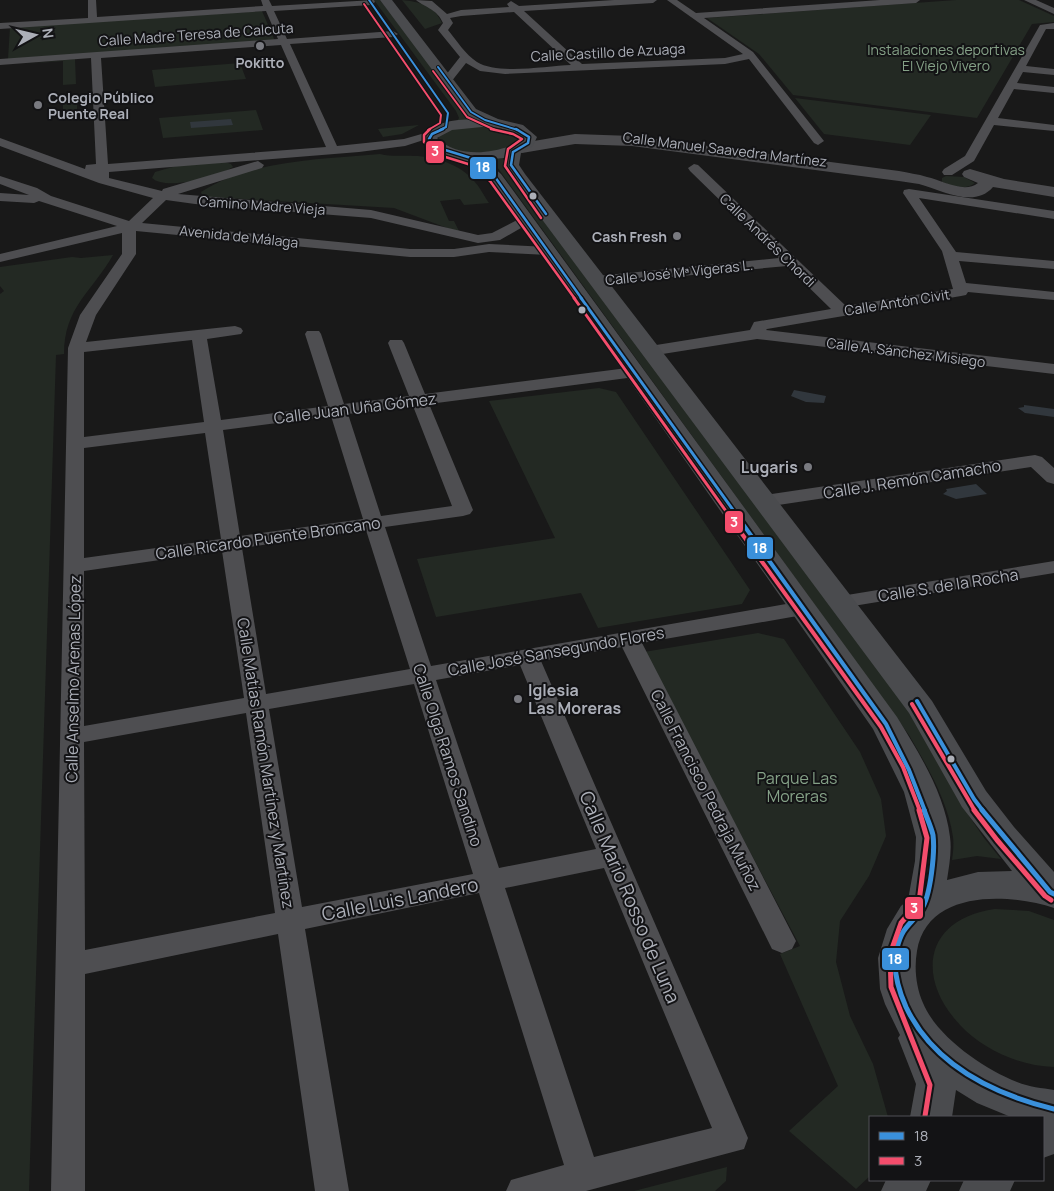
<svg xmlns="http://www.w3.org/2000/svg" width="1054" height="1191" viewBox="0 0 1054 1191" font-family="Manrope,sans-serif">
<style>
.green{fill:#232923}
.water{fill:#31373d}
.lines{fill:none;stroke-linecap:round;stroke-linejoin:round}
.minor{fill:#4e4e51;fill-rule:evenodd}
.secondary{fill:#4c4c4f;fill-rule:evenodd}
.trunk{fill:#4a4b4e;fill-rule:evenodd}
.bus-1-far4-casing{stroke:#131315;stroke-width:4}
.bus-1-far3-casing{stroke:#131315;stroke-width:5}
.bus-1-far2-casing{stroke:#131315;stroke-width:6}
.bus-1-far1-casing{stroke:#131315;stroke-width:8}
.bus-1-casing{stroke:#131315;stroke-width:9}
.bus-2-far4-casing{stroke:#131315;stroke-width:4}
.bus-2-far3-casing{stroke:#131315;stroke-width:5}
.bus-2-far2-casing{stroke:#131315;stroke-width:6}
.bus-2-far1-casing{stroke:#131315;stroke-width:8}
.bus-2-casing{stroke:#131315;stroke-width:9}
.bus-1-far4{stroke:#3a90db;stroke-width:2}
.bus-1-far3{stroke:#3a90db;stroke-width:2.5}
.bus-1-far2{stroke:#3a90db;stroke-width:3}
.bus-1-far1{stroke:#3a90db;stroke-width:4}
.bus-1{stroke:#3a90db;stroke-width:5}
.bus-2-far4{stroke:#f44d6c;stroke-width:2}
.bus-2-far3{stroke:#f44d6c;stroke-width:2.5}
.bus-2-far2{stroke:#f44d6c;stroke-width:3}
.bus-2-far1{stroke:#f44d6c;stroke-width:4}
.bus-2{stroke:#f44d6c;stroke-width:5}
.poi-dot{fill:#797a80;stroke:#131315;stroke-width:2}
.bus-dot{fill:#acafb8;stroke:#131315;stroke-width:2}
.labels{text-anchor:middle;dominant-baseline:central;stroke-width:4;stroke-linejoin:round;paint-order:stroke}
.far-street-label{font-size:14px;fill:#acafb8;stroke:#131315}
.far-park-label{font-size:14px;fill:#85a187;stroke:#131315}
.far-poi-label{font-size:14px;font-weight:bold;fill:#acafb8;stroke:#131315}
.street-label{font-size:16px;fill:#acafb8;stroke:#131315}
.poi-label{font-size:16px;font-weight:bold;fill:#acafb8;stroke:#131315;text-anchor:end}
.park-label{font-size:16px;fill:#85a187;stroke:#131315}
.near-street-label{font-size:19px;fill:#acafb8;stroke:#131315}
.line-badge{stroke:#131315;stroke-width:2}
.badge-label{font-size:14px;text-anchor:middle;font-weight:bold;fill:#fff}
</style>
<rect width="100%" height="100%" fill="#191919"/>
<!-- green -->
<path class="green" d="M 374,0 L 380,0 L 470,117 L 473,119 L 457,121 L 459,118 L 456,111 Z
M 402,0 C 420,2 434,5 442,23 L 425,29 Z
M 956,0 L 1019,0 L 1054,16 L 1054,22 L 1032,24 L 977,118 L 793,95 L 759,54 L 707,18 Z
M 262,11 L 275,41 L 8,59 L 10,27 Z
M 75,59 L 76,84 L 63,85 L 63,61 L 25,64 Z
M 240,63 L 246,79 L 155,87 L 152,70 Z
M 77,95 L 77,116 L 63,117 L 63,96 Z
M 795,98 L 931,115 L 910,145 L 824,134 Z
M 256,110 L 263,130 L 163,138 L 159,118 Z
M 419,125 L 402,134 L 383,137 L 378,129 Z
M 473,126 L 509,129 L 521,139 C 514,153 469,155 455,151 C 449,149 443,144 438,141 L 439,136 L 449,130 Z
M 380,154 C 392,157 402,155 414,156 C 435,156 461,165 474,181 C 480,187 484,196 489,203 L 464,205 L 460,199 L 440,201 L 449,221 L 454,221 L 459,231 L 455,231 L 394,208 L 210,197 L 202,195 L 201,192 C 250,160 323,159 380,154 Z
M 503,158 L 503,163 L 510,174 L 903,699 L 947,768 L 969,816 L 984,838 L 1001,859 L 977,856 L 952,860 C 953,853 954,845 953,837 C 948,801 927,766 909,735 L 495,164 L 487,160 Z
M 225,162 L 231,164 L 233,167 C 218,177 166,191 152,178 L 155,172 L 176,166 Z
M 946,176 L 964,177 L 975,183 C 965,191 952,186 942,182 L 942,178 Z
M 113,255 C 92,292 64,307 64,354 L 56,355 L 29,1191 L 0,1191 L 0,294 L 4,291 L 0,286 L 0,267 L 72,257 L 81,258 Z
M 599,388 L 616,392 L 750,590 L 742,604 L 598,628 L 581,593 L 436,617 L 417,559 L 555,538 L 489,401 Z
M 758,633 L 784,639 L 860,752 L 881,799 L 886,836 L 869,876 L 840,921 L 836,962 L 850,1016 L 873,1064 L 888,1117 L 870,1117 L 870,1176 L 856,1189 L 789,1131 L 838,1086 L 780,954 L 800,946 L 644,652 Z
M 995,909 L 1029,911 L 1054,920 L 1054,1067 C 1020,1066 984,1050 961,1026 C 915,978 924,919 995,909 Z
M 727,1167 L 726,1181 L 715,1191 L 634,1191 Z"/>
<!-- water -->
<path class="water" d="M 231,119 L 233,125 L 191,128 L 190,122 Z
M 794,390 L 826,396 L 824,403 L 806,402 L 791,396 Z
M 1024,405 L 1054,409 L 1054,417 L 1025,413 L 1018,408 L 1024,407 Z
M 976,484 L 987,494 L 956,499 L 943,494 L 947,491 L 946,489 Z"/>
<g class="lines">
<!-- minor -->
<path class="minor" d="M 88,0 L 96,0 L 97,17 L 263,6 L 261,0 L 269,0 L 272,6 L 374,0 L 375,2 L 371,5 L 274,11 L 287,39 L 393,31 L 398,34 L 393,37 L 290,44 L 337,146 L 404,139 L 432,131 L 438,134 L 436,136 L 405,146 L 359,152 L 109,172 L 109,178 L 162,191 L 163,189 L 258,161 L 264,165 L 262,168 L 178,194 L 371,210 L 478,235 L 492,233 L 521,218 L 531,218 L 533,221 L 500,240 L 478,243 L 371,218 L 195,204 L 166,200 L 142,223 L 410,249 L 454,249 L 489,244 L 548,247 L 555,251 L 548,255 L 489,252 L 454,257 L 410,257 L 136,231 L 136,254 L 96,315 L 86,342 L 235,326 L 241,328 L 243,331 L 241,334 L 207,339 L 221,420 L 328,406 L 305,334 L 307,331 L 319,331 L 321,334 L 344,404 L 409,396 L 388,343 L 390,340 L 402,340 L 404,343 L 425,394 L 635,367 L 641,368 L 643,372 L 641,376 L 635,377 L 429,404 L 473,510 L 470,514 L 463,516 L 385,527 L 431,666 L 803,601 L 811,603 L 814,608 L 811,613 L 803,615 L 642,643 L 796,941 L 792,949 L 782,953 L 772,949 L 622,647 L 541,661 L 748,1138 L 744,1149 L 586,1191 L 506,1191 L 511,1180 L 564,1165 L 479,893 L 305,929 L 349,1191 L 315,1191 L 278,934 L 85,974 L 85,1191 L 51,1191 L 68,348 L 80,315 L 122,254 L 122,233 L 0,262 L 0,254 L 117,226 L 39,201 L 34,203 L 0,201 L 0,193 L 29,195 L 0,184 L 0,176 L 37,188 L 51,196 L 129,221 L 153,198 L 99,183 L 0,146 L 0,138 L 85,169 L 86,165 L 96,164 L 91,58 L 0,65 L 0,59 L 278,39 L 266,11 L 0,29 L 0,23 L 88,18 ZM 281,45 L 326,147 L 108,164 L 101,58 ZM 192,340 L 204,422 L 84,437 L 84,352 ZM 413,406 L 452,506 L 381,516 L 348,414 ZM 331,416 L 363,519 L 240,536 L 223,430 ZM 205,433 L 221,539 L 84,558 L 84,448 ZM 366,530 L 410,669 L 266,694 L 242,548 ZM 222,551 L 244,698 L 84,726 L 84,571 ZM 520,665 L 596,849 L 499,868 L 436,680 ZM 414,684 L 473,874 L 302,907 L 269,709 ZM 246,713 L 275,913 L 85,950 L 84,742 ZM 604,868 L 712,1128 L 594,1157 L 505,888 Z
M 416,0 L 432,1 L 447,14 L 461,10 L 509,7 L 507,4 L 511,1 L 519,6 L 614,0 L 657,0 L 653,3 L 524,11 L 582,64 L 725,58 L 743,54 L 667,0 L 677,0 L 696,13 L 880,0 L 920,0 L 916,3 L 704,18 L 753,52 L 824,141 L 818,145 L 814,143 L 749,59 L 725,64 L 505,74 L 480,71 L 466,63 L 451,82 L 443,82 L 442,80 L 460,57 L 438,30 L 443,23 C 437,9 426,8 416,0 ZM 514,12 L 571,65 C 546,66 498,75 477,62 C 465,54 457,41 448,30 L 453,23 L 450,18 L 461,16 Z
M 1024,0 L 1036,0 L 1054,8 L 1054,14 Z
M 1054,23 L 1054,29 L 1046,29 L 1026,66 L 1054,69 L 1054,75 L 1023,72 L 1017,83 L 1054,87 L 1054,93 L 1014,89 L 998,118 L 1054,125 L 1054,131 L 994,125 L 974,161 L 952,175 L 944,175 L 942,172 L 944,169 L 965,156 L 1040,25 Z
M 694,164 L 698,165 L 846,306 L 953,289 L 942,251 L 903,193 L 904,190 L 909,189 L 1054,211 L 1054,219 L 919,198 L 956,252 L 1054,261 L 1054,269 L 959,261 L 966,283 L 1054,292 L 1054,300 L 968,292 L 966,295 L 961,296 L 767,329 L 766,330 L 1054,364 L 1054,374 L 757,339 L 650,356 L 644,354 L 642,351 L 644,348 L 650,346 L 750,330 L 754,322 L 831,309 L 787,266 L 597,284 L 592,283 L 590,280 L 592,277 L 597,276 L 779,258 L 690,171 L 688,168 Z
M 1035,455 L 1042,457 L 1054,468 L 1054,484 L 1047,482 L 1031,467 L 765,507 L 758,505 L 755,501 L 758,497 L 765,495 Z
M 1054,561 L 1054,573 L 841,608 L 833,607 L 830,602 L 833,597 L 841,596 Z"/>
<!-- secondary -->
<path class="secondary" d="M 575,134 L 632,136 L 899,171 C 908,173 918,174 927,177 C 942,180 964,194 978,183 L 964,177 L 962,174 L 964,171 L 970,169 L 1004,179 L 1054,187 L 1054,197 L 993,187 C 974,209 942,190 919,184 C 912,183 906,182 899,181 L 632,146 L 575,144 L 522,153 L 517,151 L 514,148 L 517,145 L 522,143 Z"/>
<!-- trunk -->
<path class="trunk" d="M 380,0 L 392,0 L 476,109 L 498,119 L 523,125 L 537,137 L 533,146 L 521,153 L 519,165 L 525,174 L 932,701 L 986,791 L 1014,827 L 1054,872 L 1054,908 C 1009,893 927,889 917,951 C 914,968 916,987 923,1003 C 937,1037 984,1069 1017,1082 C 1029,1087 1042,1088 1054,1090 L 1054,1154 L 1043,1158 L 1043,1117 L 1011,1117 L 977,1103 L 956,1090 L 952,1117 L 910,1117 L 916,1084 L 898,1038 L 900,1035 L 885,1004 L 880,989 L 878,958 L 887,929 L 901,906 L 908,900 L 915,861 L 916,837 L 904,792 L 873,729 L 489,180 C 482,173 473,165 463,161 C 446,153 434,157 421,139 C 434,121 453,120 473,119 L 466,115 ZM 482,127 C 497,128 510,128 521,138 L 521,141 C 497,154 458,159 437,138 L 452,130 ZM 504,158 L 503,165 L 512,179 L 909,713 L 962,807 L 1012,871 L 978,872 L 947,880 C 949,866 952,851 950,837 C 945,794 919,753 897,717 L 501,174 L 485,160 Z
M 886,1180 L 931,1180 L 926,1191 L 881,1191 Z
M 964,1180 L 1015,1180 L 1010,1191 L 959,1191 Z"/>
<!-- bus-1-far4 casing -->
<g class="bus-1-far4-casing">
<path id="bus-1-far4" d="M 369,0 L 448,113 L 446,127 L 440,130
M 438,67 L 471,112 L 485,120 L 518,130"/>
</g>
<!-- bus-1-far3 casing -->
<g class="bus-1-far3-casing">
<path id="bus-1-far3" d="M 443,129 L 432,134 L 429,139 L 442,149 L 471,158 L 495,177 L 582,299
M 516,129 L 529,137 L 528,143 L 513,152 L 511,165 L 546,214"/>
</g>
<!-- bus-1-far2 casing -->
<g class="bus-1-far2-casing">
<path id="bus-1-far2" d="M 581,298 L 741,521"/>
</g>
<!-- bus-1-far1 casing -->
<g class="bus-1-far1-casing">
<path id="bus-1-far1" d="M 740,520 L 886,724 L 909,770 L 925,811
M 917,701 L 974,799 L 983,811"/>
</g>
<!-- bus-1 casing -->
<g class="bus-1-casing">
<path id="bus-1" d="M 924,810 C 927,818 931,827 933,835 C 935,851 931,896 921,910 C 910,926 903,925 897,948 C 892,967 898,989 906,1007 C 934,1066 993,1094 1054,1109
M 982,810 L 1050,892 L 1054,894"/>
</g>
<!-- bus-2-far4 casing -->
<g class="bus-2-far4-casing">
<path id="bus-2-far4" d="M 364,4 L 441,115 L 440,123 L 428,130
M 433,71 L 467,117 L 495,130"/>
</g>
<!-- bus-2-far3 casing -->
<g class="bus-2-far3-casing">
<path id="bus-2-far3" d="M 430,129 L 424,135 L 424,142 L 439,155 L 468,164 L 490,181 L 575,299
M 491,129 L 513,134 L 522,139 L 508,149 L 505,166 L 541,218"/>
</g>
<!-- bus-2-far2 casing -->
<g class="bus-2-far2-casing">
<path id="bus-2-far2" d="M 574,298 L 733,521"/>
</g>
<!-- bus-2-far1 casing -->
<g class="bus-2-far1-casing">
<path id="bus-2-far1" d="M 732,520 L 881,727 L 903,767 L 920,811
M 912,704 L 975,811"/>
</g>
<!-- bus-2 casing -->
<g class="bus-2-casing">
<path id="bus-2" d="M 919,810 L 927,838 L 919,902 L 901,923 L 890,954 L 891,987 L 930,1085 L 925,1116
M 974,810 L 997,840 L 1045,896 L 1051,900"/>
</g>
<!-- bus-1-far4 -->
<use href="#bus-1-far4" class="bus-1-far4"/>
<!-- bus-1-far3 -->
<use href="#bus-1-far3" class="bus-1-far3"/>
<!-- bus-1-far2 -->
<use href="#bus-1-far2" class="bus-1-far2"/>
<!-- bus-1-far1 -->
<use href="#bus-1-far1" class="bus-1-far1"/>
<!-- bus-1 -->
<use href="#bus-1" class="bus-1"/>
<!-- bus-2-far4 -->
<use href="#bus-2-far4" class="bus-2-far4"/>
<!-- bus-2-far3 -->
<use href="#bus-2-far3" class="bus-2-far3"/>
<!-- bus-2-far2 -->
<use href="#bus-2-far2" class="bus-2-far2"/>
<!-- bus-2-far1 -->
<use href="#bus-2-far1" class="bus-2-far1"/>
<!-- bus-2 -->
<use href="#bus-2" class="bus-2"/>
</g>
<!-- markers -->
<g class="poi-dot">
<circle cx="260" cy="46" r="5"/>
<circle cx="38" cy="105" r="5"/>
<circle cx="677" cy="236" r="5"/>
<circle cx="808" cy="467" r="5"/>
<circle cx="518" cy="699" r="5"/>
</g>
<g class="bus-dot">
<circle cx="533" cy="196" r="4.5"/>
<circle cx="582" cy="310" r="4.5"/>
<circle cx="951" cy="759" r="4.5"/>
</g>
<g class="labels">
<!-- far-street labels -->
<g class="far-street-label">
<text transform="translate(196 34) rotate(-4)">Calle Madre Teresa de Calcuta</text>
<text transform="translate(608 52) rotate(-3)">Calle Castillo de Azuaga</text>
<text transform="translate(725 149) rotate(7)">Calle Manuel Saavedra Martínez</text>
<text transform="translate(262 205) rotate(4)">Camino Madre Vieja</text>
<text transform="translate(239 236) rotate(6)">Avenida de Málaga</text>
<text transform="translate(768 240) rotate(44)">Calle Andrés Chordi</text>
<text transform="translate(679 272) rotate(-6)">Calle José Mª Vigeras L.</text>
<text transform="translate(897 302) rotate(-9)">Calle Antón Civit</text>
<text transform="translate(906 352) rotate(7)">Calle A. Sánchez Misiego</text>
</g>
<!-- far-park labels -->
<g class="far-park-label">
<text x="946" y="49">Instalaciones deportivas<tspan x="946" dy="16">El Viejo Vivero</tspan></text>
</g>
<!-- far-poi labels -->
<g class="far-poi-label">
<text x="260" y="62">Pokitto</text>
<text x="48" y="97" text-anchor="start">Colegio Público<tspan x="48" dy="16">Puente Real</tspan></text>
<text x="667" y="236" text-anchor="end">Cash Fresh</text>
</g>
<!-- street labels -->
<g class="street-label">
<text transform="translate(355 408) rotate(-7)">Calle Juan Uña Gómez</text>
<text transform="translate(912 479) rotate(-9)">Calle J. Remón Camacho</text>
<text transform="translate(268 538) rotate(-8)">Calle Ricardo Puente Broncano</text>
<text transform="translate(948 585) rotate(-9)">Calle S. de la Rocha</text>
<text transform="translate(556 651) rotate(-10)">Calle José Sansegundo Flores</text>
<text transform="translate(73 679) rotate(-89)">Calle Anselmo Arenas López</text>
<text transform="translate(448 755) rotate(72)">Calle Olga Ramos Sandino</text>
<text transform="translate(266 763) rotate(81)">Calle Matías Ramón Martínez y Martínez</text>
<text transform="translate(706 790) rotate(63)">Calle Francisco Pedraja Muñoz</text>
</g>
<!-- poi labels -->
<g class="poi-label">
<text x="798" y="467">Lugaris</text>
<text x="528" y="690" text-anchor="start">Iglesia<tspan x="528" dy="18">Las Moreras</tspan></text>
</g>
<!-- park labels -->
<g class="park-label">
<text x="797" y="778">Parque Las<tspan x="797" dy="18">Moreras</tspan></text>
</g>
<!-- near-street labels -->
<g class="near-street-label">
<text transform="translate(630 897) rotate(67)">Calle Mario Rosso de Luna</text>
<text transform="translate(400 899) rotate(-11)">Calle Luis Landero</text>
</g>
</g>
<g class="line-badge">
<rect x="425" y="140" width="20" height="24" rx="5" fill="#f44d6c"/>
<rect x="469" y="156" width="28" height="24" rx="5" fill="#3a90db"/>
<rect x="724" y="510" width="20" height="24" rx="5" fill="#f44d6c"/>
<rect x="746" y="536" width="28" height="24" rx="5" fill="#3a90db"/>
<rect x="904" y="896" width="20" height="24" rx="5" fill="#f44d6c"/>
<rect x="881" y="947" width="29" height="24" rx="5" fill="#3a90db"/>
</g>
<g class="badge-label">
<text x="435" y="156">3</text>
<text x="483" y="172">18</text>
<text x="734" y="527">3</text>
<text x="760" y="553">18</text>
<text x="914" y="913">3</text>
<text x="895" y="964">18</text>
</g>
<!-- legend -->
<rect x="869" y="1116" width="175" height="65" fill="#131315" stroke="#505156"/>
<rect x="879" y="1132" width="25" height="8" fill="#3a90db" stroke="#505156"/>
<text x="914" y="1141" font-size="15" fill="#acafb8">18</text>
<rect x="879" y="1157" width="25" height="8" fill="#f44d6c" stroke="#505156"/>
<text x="914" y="1166" font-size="15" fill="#acafb8">3</text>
<!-- north arrow -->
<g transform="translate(35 35) rotate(82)" stroke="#131315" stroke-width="4" paint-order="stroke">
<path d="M0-4L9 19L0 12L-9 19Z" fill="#acafb8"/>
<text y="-8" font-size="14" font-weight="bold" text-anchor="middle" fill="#acafb8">N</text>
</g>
</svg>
